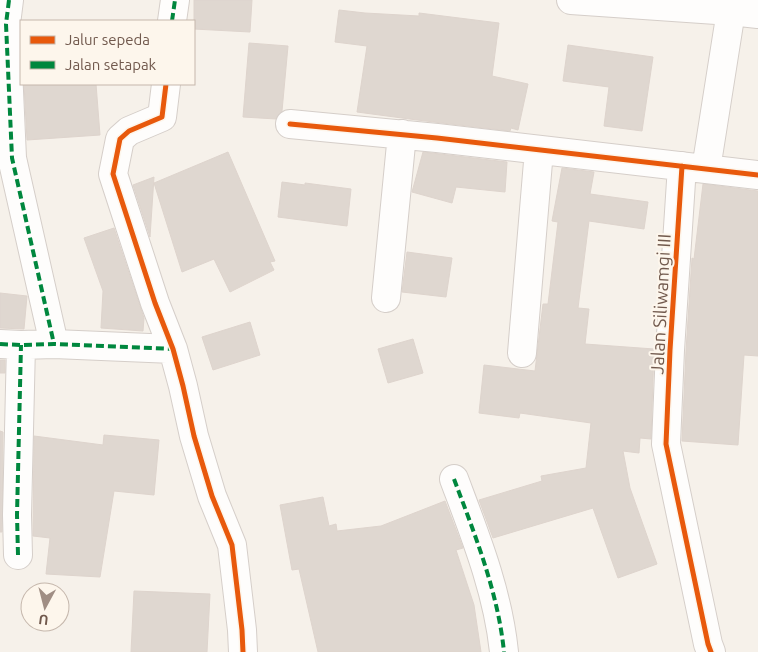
<svg xmlns="http://www.w3.org/2000/svg" width="758" height="652" viewBox="0 0 758 652" font-family="Ubuntu,sans-serif">
<style>
.building{fill:#dfd7d0;stroke:#ded4cd}
.lines{fill:none;stroke-linecap:round;stroke-linejoin:round}
.minor-casing{stroke:#d5cec9;stroke-width:30}
.minor{stroke:#fefdfc;stroke-width:28}
.quiet{stroke:#00873e;stroke-width:4;stroke-dasharray:8 4;stroke-linecap:butt}
.cycleway-casing{stroke:#fdf6ec;stroke-width:8}
.cycleway{stroke:#e8590c;stroke-width:5}
.labels{text-anchor:middle;dominant-baseline:central;stroke-width:4;stroke-linejoin:round;paint-order:stroke}
.street-label{font-size:18px;fill:#71594d;stroke:#fdf6ec}
</style>
<rect width="100%" height="100%" fill="#f6f1ea"/>
<!-- building -->
<path class="building" d="M 194,0 L 252,0 L 250,32 L 194,29 Z
M 339,10 L 365,13 L 419,16 L 419,13 L 499,23 L 492,76 L 528,84 L 518,130 L 511,128 L 510,131 L 417,120 L 357,112 L 367,46 L 335,42 Z
M 249,43 L 288,46 L 282,111 L 278,115 L 276,119 L 243,117 Z
M 568,45 L 653,57 L 642,131 L 604,126 L 609,87 L 563,81 Z
M 24,84 L 96,84 L 100,135 L 27,140 Z
M 228,152 L 275,261 L 270,262 L 274,270 L 230,292 L 214,259 L 182,272 L 154,183 Z
M 423,152 L 507,162 L 505,192 L 456,187 L 452,203 L 412,192 Z
M 562,168 L 594,172 L 590,194 L 648,202 L 644,229 L 589,221 L 578,308 L 589,309 L 585,344 L 654,349 L 651,439 L 640,438 L 639,453 L 623,451 L 630,488 L 657,564 L 618,578 L 593,508 L 493,538 L 479,500 L 542,481 L 541,476 L 586,468 L 591,423 L 520,413 L 519,418 L 479,413 L 484,365 L 535,371 L 543,304 L 548,304 L 558,222 L 552,221 Z
M 154,177 L 150,237 L 133,185 Z
M 282,182 L 305,185 L 305,183 L 351,189 L 347,226 L 278,217 Z
M 703,184 L 758,191 L 758,356 L 744,355 L 738,445 L 682,441 L 686,351 L 692,258 L 694,259 Z
M 114,228 L 144,318 L 143,331 L 101,328 L 103,291 L 84,238 Z
M 407,252 L 452,258 L 446,297 L 402,292 Z
M 0,293 L 27,296 L 24,329 L 0,328 Z
M 250,322 L 260,355 L 213,370 L 202,337 Z
M 413,339 L 423,373 L 388,383 L 378,349 Z
M 0,360 L 5,360 L 5,373 L 0,373 Z
M 0,431 L 3,432 L 2,532 L 0,532 Z
M 104,435 L 159,440 L 154,495 L 114,491 L 100,577 L 46,574 L 50,538 L 33,536 L 34,436 L 103,445 Z
M 323,497 L 329,526 L 336,524 L 337,531 L 381,526 L 445,501 L 463,548 L 456,550 L 474,605 L 481,652 L 318,652 L 299,569 L 292,570 L 280,505 Z
M 134,591 L 210,594 L 207,652 L 131,652 Z"/>
<g class="lines">
<!-- minor casing -->
<g class="minor-casing">
<path id="minor" d="M 9,0 L 6,24 L 12,158 L 54,344
M 571,0 L 731,11 L 732,0
M 172,21 L 175,0
M 166,84 L 162,117 L 129,131 L 120,139 L 113,174 L 155,303 L 173,349 L 183,386 L 194,436 L 212,496 L 232,545 L 242,630 L 243,652
M 290,124 L 437,138 L 758,175
M 682,166 L 670,350 L 666,444 L 708,644 L 711,652
M 706,169 L 731,11 L 758,14
M 386,298 L 402,134
M 0,344 L 21,345 L 54,344 L 173,349
M 522,353 L 539,150
M 454,479 C 475,535 498,592 504,652
M 18,555 L 17,515 L 21,345"/>
</g>
<!-- minor -->
<use href="#minor" class="minor"/>
<!-- quiet -->
<path class="quiet" d="M 9,0 L 6,24 L 12,158 L 54,344
M 172,21 L 175,0
M 0,344 L 21,345 L 54,344 L 173,349
M 454,479 C 475,535 498,592 504,652
M 18,555 L 17,515 L 21,345"/>
<!-- cycleway casing -->
<g class="cycleway-casing">
<path id="cycleway" d="M 166,84 L 162,117 L 129,131 L 120,139 L 113,174 L 155,303 L 173,349 L 183,386 L 194,436 L 212,496 L 232,545 L 242,630 L 243,652
M 290,124 L 437,138 L 758,175
M 682,166 L 670,350 L 666,444 L 708,644 L 711,652"/>
</g>
<!-- cycleway -->
<use href="#cycleway" class="cycleway"/>
</g>
<g class="labels">
<!-- street labels -->
<g class="street-label">
<text transform="translate(660 304) rotate(-87)">Jalan Siliwamgi III</text>
</g>
</g>
<!-- legend -->
<rect x="20" y="20" width="175" height="65" fill="#fdf6ec" stroke="#c5b7ac"/>
<rect x="30" y="36" width="25" height="8" fill="#e8590c" stroke="#c5b7ac"/>
<text x="65" y="45" font-size="15" fill="#71594d">Jalur sepeda</text>
<rect x="30" y="61" width="25" height="8" fill="#00873e" stroke="#c5b7ac"/>
<text x="65" y="70" font-size="15" fill="#71594d">Jalan setapak</text>
<!-- north arrow -->
<g transform="translate(45 607) rotate(187)"><circle r="24" fill="#fdf6ec" stroke="#c5b7ac"/>
<path d="M0-4L9 19L0 12L-9 19Z" fill="#a08e84"/>
<text y="-8" font-size="14" font-weight="bold" text-anchor="middle" fill="#71594d">U</text>
</g>
</svg>
